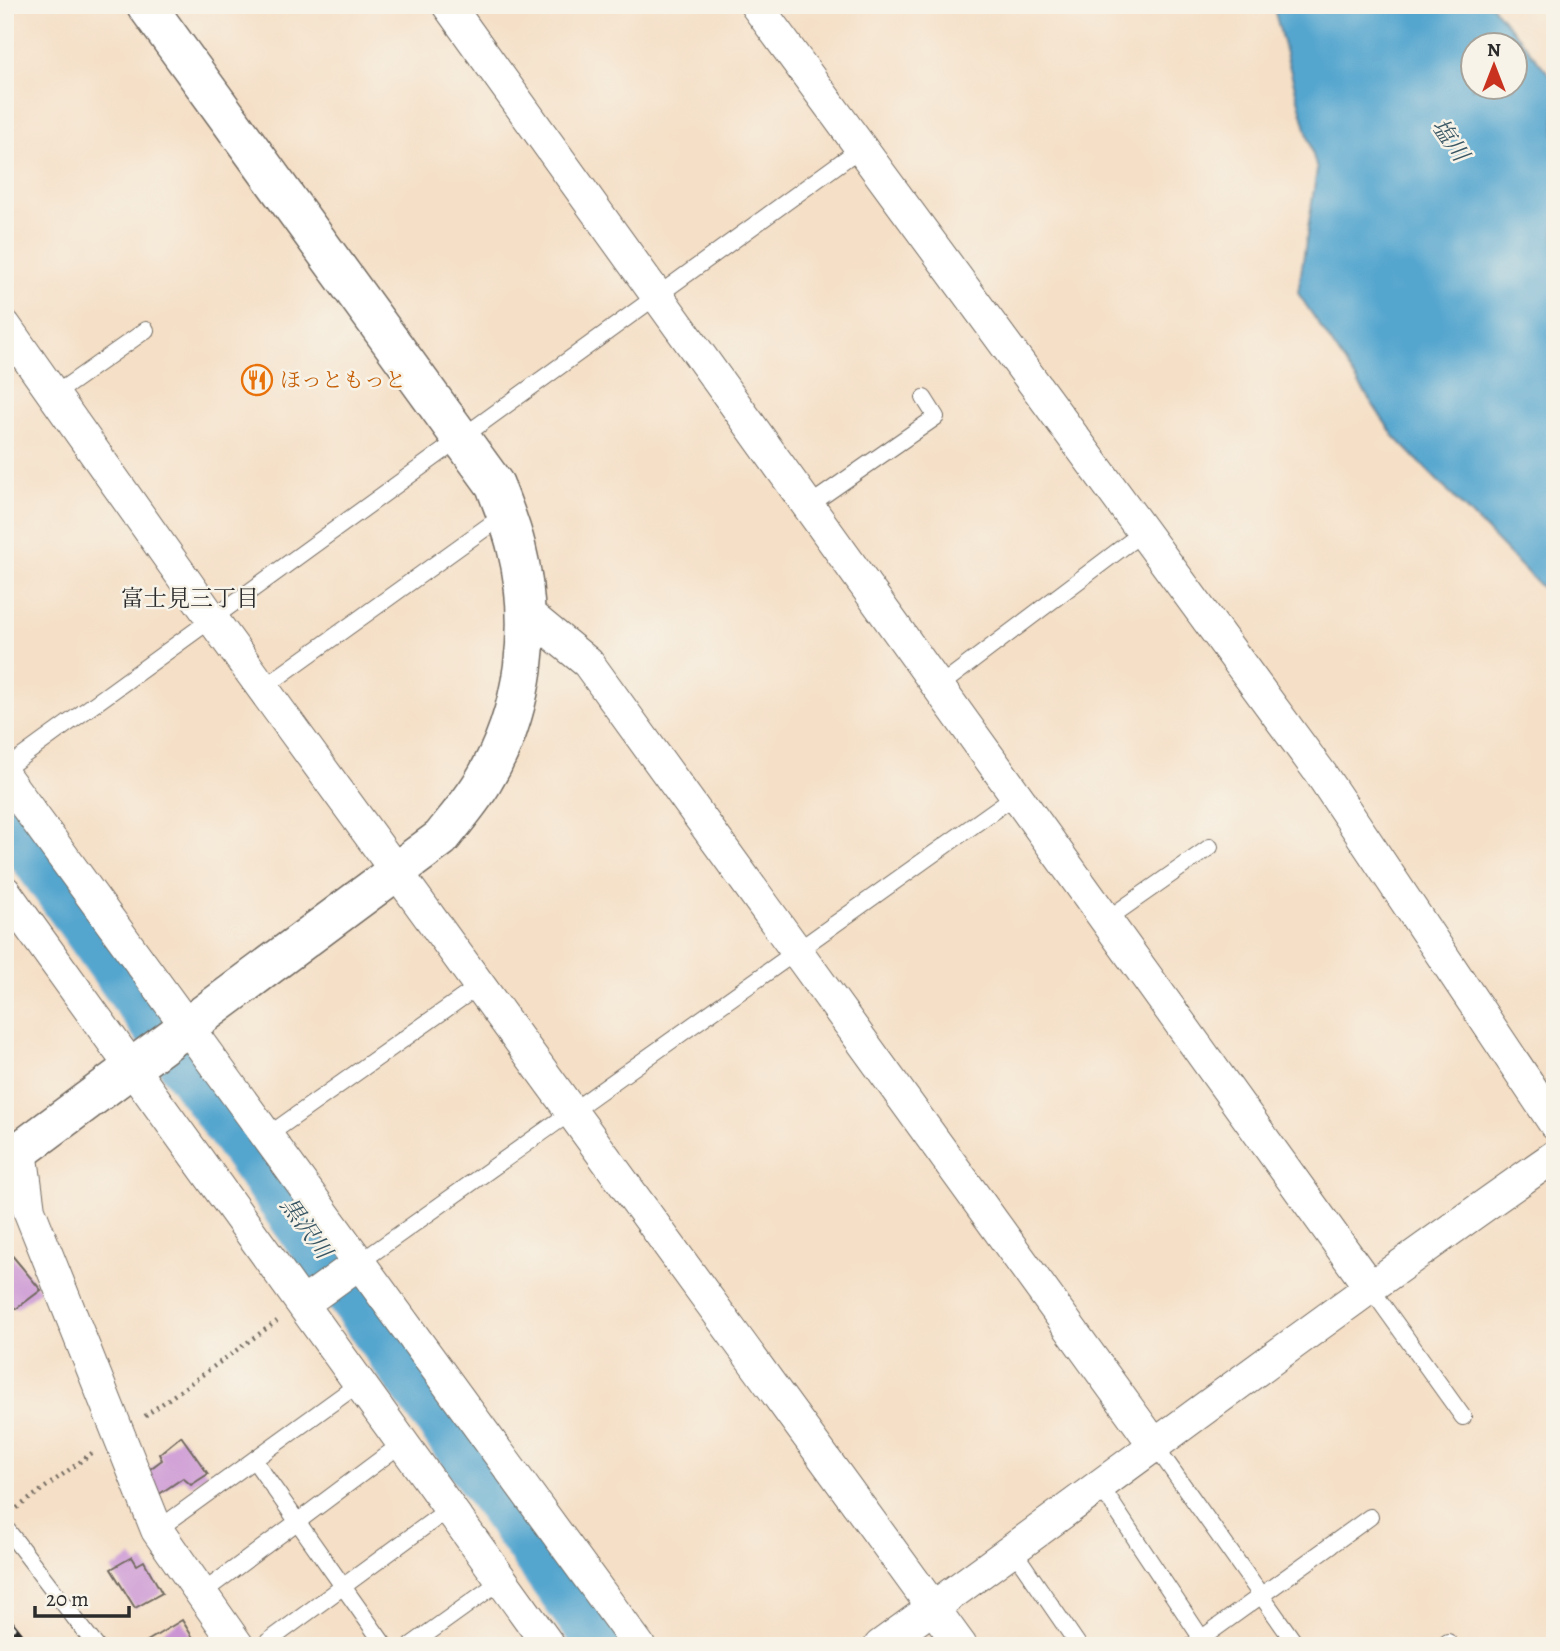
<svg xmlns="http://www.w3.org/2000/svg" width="1560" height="1651" viewBox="0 0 1560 1651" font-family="Alegreya,'Noto Serif JP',serif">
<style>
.water{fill:#54a6cf;stroke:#40687d;stroke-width:2;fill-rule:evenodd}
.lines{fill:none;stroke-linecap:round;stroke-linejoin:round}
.river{stroke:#54a6cf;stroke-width:56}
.building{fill:#cb95d4}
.service-casing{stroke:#726a61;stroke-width:18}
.minor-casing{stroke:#726a61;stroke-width:34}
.tertiary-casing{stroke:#726a61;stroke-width:41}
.path{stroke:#726a61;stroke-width:4.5;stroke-dasharray:2 5;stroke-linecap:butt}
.service{stroke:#fff;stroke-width:16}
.minor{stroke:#fff;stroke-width:32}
.tertiary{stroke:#fff;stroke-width:38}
.rail-casing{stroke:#2b2b2b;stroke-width:8}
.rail{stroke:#f7f3e8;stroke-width:5;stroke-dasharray:16;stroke-linecap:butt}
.labels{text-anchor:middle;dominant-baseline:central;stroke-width:5;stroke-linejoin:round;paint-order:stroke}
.food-label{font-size:21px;fill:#c56008;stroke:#f7f3e8;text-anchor:start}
.water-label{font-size:23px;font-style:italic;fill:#395664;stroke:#f7f3e8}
.neighbourhood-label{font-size:23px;fill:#2b2b2b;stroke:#f7f3e8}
</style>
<rect width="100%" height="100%" fill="#f7f3e8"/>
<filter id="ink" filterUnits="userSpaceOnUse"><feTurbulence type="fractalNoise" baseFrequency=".0143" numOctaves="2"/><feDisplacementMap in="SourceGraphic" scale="14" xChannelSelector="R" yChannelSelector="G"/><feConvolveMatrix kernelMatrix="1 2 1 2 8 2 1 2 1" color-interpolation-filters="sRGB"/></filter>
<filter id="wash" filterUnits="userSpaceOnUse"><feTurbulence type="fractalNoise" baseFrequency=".00686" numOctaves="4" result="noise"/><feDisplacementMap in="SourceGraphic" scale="28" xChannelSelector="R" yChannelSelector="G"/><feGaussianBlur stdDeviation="1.57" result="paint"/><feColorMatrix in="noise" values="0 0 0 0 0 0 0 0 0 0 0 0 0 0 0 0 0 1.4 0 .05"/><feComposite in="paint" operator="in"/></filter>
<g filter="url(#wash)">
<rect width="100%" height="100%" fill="#f5dfc6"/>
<!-- water -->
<path class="water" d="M 1273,5 L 1491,5 L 1555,81 L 1554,600 L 1394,436 L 1298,293 L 1317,170 ZM 1472,46 L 1514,46 L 1514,88 L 1472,88 Z"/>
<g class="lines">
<!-- river -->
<path class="river" d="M 5,810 L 606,1646"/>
</g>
<g id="blocks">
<!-- building -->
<path class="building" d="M 5,1247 L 41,1290 L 16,1309 L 5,1298 Z
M 181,1436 L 208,1474 L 191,1485 L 183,1478 L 158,1495 L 142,1475 L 162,1460 L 159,1454 Z
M 132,1557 L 137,1565 L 144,1561 L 162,1593 L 135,1608 L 111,1569 Z
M 182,1620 L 198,1646 L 146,1646 L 144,1643 Z"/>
</g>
</g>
<g filter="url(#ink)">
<use href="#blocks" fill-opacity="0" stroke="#726a61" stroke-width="2"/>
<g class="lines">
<!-- service casing -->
<g class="service-casing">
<path id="service" d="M 54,395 L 146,330
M 808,506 L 936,417 L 924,398
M 938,687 L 1143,532
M 263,688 L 505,514
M 5,769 L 862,147
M 1106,920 L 1210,847
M 267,1136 L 480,985
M 359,1263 L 1016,795
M 1369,1286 L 1463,1417
M 1156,1447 L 1297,1646
M 254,1460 L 385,1646
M 1101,1487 L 1202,1639
M 5,1527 L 96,1646
M 157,1530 L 361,1382
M 1013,1550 L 1079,1646
M 202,1593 L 404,1442
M 262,1646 L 450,1508
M 410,1646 L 502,1580
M 1191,1646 L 1370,1517
M 1443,1646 L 1448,1642"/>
</g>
<!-- minor casing -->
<g class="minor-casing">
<path id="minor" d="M 448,5 L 1369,1286
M 756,5 L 1321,774 L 1555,1124
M 5,326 L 213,620 L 961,1646
M 526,612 L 588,663 L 1156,1447
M 5,777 L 639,1646
M 5,892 L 549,1646
M 21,1150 L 29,1210 L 157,1530 L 238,1646
M 304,1303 L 359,1263
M 880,1646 C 1106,1483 1327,1315 1555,1156"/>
</g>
<!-- tertiary casing -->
<g class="tertiary-casing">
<path id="tertiary" d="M 5,1162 L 441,838 C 455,820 471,802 483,782 C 525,713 536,624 516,546 C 511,525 502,505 495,485 L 146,5"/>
</g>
<!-- path -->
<path class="path" d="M 145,1416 L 277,1321
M 17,1508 L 92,1453"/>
<!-- service -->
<use href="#service" class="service"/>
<!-- minor -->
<use href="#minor" class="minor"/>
<!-- tertiary -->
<use href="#tertiary" class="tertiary"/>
<!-- rail casing -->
<g class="rail-casing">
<path id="rail" d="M 5,1617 L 28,1646"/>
</g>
<!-- rail -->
<use href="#rail" class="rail"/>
</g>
</g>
<!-- icons -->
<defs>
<g id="restaurant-ring" transform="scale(1.575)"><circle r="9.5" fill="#f7f3e8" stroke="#e8710a" stroke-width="1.5"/><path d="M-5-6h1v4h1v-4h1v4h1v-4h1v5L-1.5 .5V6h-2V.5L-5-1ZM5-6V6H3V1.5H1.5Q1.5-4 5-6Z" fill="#e8710a"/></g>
</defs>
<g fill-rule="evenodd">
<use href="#restaurant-ring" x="257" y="380"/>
</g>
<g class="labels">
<!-- food labels -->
<g class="food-label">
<text x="280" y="380">ほっともっと</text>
</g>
<!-- water labels -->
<g class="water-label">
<text transform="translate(1450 140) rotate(55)">塩川</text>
<text transform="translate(306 1228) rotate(54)">黒沢川</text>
</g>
<!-- neighbourhood labels -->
<g class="neighbourhood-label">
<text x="190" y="598">富士見三丁目</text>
</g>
</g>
<!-- margin -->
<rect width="1560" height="1651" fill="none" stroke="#f7f3e8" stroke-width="28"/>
<!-- north arrow -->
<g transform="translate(1494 66)"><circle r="33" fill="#f7f3e8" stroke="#a5a39c" stroke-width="2"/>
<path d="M0-5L12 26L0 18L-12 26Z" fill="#c8321e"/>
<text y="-10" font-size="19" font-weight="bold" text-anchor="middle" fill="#2b2b2b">N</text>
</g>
<!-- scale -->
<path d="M35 1606v10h94v-10" fill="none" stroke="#2b2b2b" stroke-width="3.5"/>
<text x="46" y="1606" font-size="21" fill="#2b2b2b" stroke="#f7f3e8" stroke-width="5" paint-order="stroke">20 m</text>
</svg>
